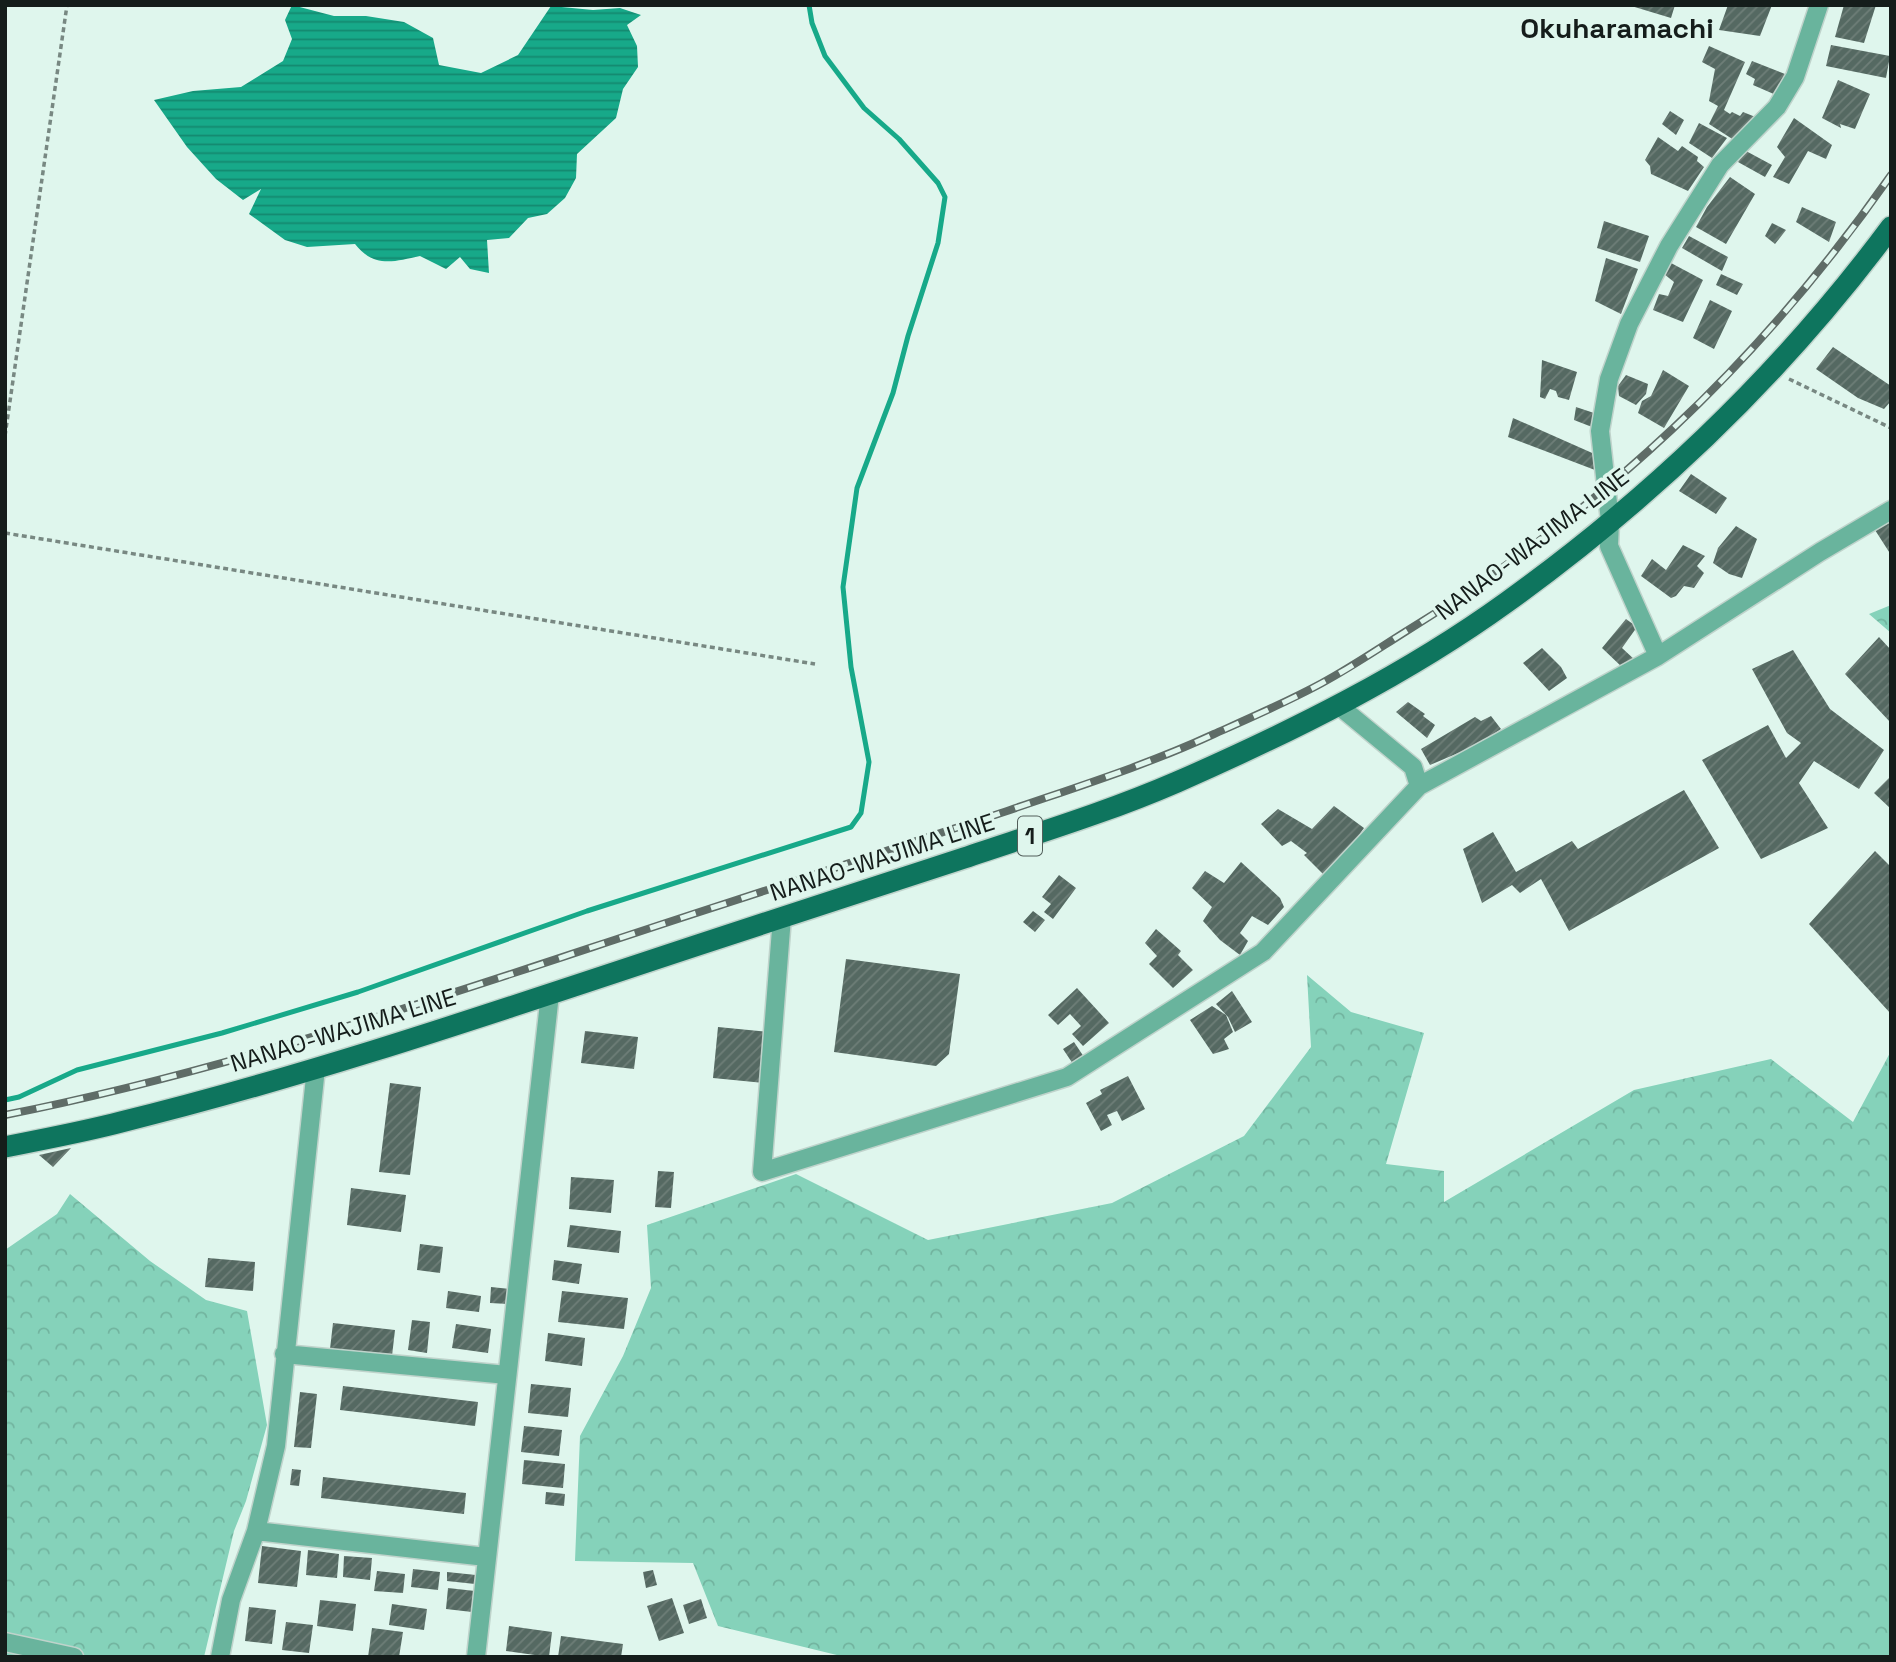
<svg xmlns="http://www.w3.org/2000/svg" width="1896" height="1662" viewBox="0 0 1896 1662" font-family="'Space Grotesk',sans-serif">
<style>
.forest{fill:url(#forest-crowns)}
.water{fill:url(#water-rules)}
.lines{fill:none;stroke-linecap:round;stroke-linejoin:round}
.stream{stroke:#17a989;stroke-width:5}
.building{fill:url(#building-hatch)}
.minor-casing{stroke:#bfd3cb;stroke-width:21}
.primary-casing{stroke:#bfd3cb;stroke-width:24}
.path{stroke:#788882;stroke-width:3.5;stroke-dasharray:5 3.5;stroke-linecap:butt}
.minor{stroke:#69b49d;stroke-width:18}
.primary{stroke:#0e755e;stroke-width:21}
.rail-casing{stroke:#5f6c67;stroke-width:8}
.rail{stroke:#dff6ed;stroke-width:5;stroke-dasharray:16;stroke-linecap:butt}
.labels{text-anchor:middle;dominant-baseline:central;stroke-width:7;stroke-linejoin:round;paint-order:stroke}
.shield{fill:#dff6ed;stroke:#525e5a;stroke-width:2}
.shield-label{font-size:23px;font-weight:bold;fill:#151d1b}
.street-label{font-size:24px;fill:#151d1b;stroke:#dff6ed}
.quarter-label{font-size:28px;font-weight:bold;fill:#151d1b;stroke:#dff6ed}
</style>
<defs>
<pattern id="forest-crowns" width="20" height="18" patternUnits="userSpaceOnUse" patternTransform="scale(1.75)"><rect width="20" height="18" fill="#85d2ba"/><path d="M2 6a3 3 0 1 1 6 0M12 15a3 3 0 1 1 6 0" fill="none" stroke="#72b49f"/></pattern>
<pattern id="water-rules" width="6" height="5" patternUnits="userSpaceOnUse" patternTransform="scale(1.75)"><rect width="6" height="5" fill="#17a989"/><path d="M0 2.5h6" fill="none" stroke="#14896f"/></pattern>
<pattern id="building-hatch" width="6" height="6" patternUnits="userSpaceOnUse" patternTransform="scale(1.75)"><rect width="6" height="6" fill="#556962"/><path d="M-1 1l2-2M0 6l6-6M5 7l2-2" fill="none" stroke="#6e7e78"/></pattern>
</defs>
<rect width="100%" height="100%" fill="#dff6ed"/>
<!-- forest -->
<path class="forest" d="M 1891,605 L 1891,633 L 1869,614 Z
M 1307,975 L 1351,1012 L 1424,1033 L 1386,1164 L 1444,1171 L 1444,1202 L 1634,1090 L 1771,1059 L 1853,1122 L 1891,1051 L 1891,1657 L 845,1657 L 718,1626 L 693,1563 L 575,1561 L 580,1436 L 623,1356 L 651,1288 L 647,1225 L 796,1174 L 928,1240 L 1112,1203 L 1244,1136 L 1311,1047 Z
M 70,1194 L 150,1261 L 206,1300 L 247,1311 L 267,1425 L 246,1501 L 234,1531 L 204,1657 L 5,1657 L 5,1250 L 57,1214 Z"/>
<!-- water -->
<path class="water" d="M 292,5 L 334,16 L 366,16 L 404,22 L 433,38 L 439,65 L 481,73 L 518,55 L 551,6 L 593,10 L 620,8 L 641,15 L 627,25 L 637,46 L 638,67 L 623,89 L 616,118 L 577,154 L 576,178 L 565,198 L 547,214 L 528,218 L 509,238 L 487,240 L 489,273 L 470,269 L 460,257 L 446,269 L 420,256 C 393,262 374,268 355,244 L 307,247 L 285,240 L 249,214 L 261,189 L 243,200 L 216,179 L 187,147 L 154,100 L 193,91 L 241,87 L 283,61 L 292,39 L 285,20 Z"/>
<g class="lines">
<!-- stream -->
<path class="stream" d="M 5,1100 L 19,1097 L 77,1070 L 222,1033 L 358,992 L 587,911 L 851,827 L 861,813 L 869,762 L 851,667 L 843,587 L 857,488 L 893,393 L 908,336 L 938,243 L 945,197 L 938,183 L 899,139 L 864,108 L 825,56 L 812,23 L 809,5"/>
</g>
<!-- building -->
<path class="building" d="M 1628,5 L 1675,5 L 1671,18 Z
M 1728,5 L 1772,5 L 1760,36 L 1719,30 Z
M 1844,5 L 1876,5 L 1864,43 L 1835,37 Z
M 1831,45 L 1890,56 L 1886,78 L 1826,66 Z
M 1709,46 L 1745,62 L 1724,110 L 1730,114 L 1732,112 L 1740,116 L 1743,112 L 1758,118 L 1740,144 L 1709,124 L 1718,106 L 1709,101 L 1715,69 L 1702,62 Z
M 1752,61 L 1785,74 L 1776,95 L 1753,85 L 1755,79 L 1746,74 Z
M 1838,80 L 1870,94 L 1855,129 L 1840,124 L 1841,128 L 1822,118 Z
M 1670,111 L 1684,120 L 1676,135 L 1662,124 Z
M 1794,118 L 1832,145 L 1826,159 L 1808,151 L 1789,184 L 1773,177 L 1785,157 L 1777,147 Z
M 1699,123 L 1727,138 L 1712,158 L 1689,143 Z
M 1658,137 L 1678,151 L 1682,146 L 1698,157 L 1697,161 L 1704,167 L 1688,191 L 1651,174 L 1650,166 L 1645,160 Z
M 1746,151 L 1772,165 L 1765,177 L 1738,162 Z
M 1730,177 L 1755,194 L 1726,244 L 1696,227 L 1707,207 Z
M 1802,207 L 1836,222 L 1829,242 L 1796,222 Z
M 1604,221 L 1649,236 L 1640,262 L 1597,248 Z
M 1772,223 L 1786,230 L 1775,244 L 1765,236 Z
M 1689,236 L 1728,257 L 1722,271 L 1682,248 Z
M 1606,258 L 1638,269 L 1621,314 L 1595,301 Z
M 1671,263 L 1703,280 L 1683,322 L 1653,310 L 1659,294 L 1668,296 L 1674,282 L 1664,274 Z
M 1721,274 L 1743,284 L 1737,295 L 1716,285 Z
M 1710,300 L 1732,311 L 1714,349 L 1693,338 Z
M 1833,347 L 1891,386 L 1891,401 L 1884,409 L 1858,398 L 1816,369 Z
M 1542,360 L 1577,372 L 1569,400 L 1558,397 L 1556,391 L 1550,389 L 1545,399 L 1540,397 Z
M 1663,370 L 1689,386 L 1664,428 L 1638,413 L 1642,401 L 1651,396 Z
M 1626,375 L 1648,384 L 1646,394 L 1636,405 L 1619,396 L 1618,386 Z
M 1576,407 L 1594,413 L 1592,427 L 1574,420 Z
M 1513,418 L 1599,456 L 1595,470 L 1508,437 Z
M 1691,474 L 1727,498 L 1716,514 L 1679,491 Z
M 1891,522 L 1891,555 L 1875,530 Z
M 1736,526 L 1757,539 L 1742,578 L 1729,574 L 1713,563 L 1718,548 Z
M 1683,545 L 1705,556 L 1697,566 L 1704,573 L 1694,588 L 1684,586 L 1676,596 L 1671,598 L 1641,576 L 1652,559 L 1666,570 Z
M 1626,619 L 1637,627 L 1622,648 L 1635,660 L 1623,668 L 1602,648 Z
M 1879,637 L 1891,650 L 1891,723 L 1845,674 Z
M 1542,648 L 1561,667 L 1567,678 L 1549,691 L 1523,663 Z
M 1793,650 L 1830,709 L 1884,750 L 1859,789 L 1814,761 L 1799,783 L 1828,828 L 1761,859 L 1702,760 L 1768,725 L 1786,758 L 1801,743 L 1787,733 L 1752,669 Z
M 1408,702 L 1425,714 L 1423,716 L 1435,725 L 1427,738 L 1396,712 Z
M 1491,716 L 1501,729 L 1466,753 L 1463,751 L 1430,765 L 1421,749 L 1475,717 L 1481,721 Z
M 1891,776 L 1891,809 L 1874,793 Z
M 1684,790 L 1719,848 L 1569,931 L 1541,879 L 1520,893 L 1512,885 L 1482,903 L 1463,849 L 1493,832 L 1516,872 L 1572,841 L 1578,849 Z
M 1334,806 L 1364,828 L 1328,879 L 1304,855 L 1307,853 L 1291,841 L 1282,846 L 1261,824 L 1278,809 L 1312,829 Z
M 1875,851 L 1891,867 L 1891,1014 L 1809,924 Z
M 1241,862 L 1280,898 L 1284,907 L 1268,925 L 1252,916 L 1240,933 L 1248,941 L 1240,955 L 1220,940 L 1203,921 L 1212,907 L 1192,888 L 1205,871 L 1224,883 Z
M 1059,875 L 1076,888 L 1053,919 L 1044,912 L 1051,904 L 1042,897 Z
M 1033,911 L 1045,920 L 1035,932 L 1023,922 Z
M 1156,929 L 1181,951 L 1178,955 L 1193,970 L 1173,988 L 1149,964 L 1157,956 L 1145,943 Z
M 846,959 L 960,974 L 949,1054 L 936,1066 L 834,1052 Z
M 1077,988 L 1109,1023 L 1083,1046 L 1072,1034 L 1081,1026 L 1070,1014 L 1058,1025 L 1048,1015 Z
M 1232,991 L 1252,1022 L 1235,1032 L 1228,1017 L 1216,1004 Z
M 1212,1006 L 1226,1015 L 1233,1032 L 1224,1039 L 1229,1049 L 1213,1054 L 1190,1020 Z
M 718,1027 L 769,1032 L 764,1083 L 713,1078 Z
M 585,1031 L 638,1037 L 634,1069 L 581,1063 Z
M 1074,1042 L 1084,1057 L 1073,1064 L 1063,1049 Z
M 1128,1076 L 1145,1109 L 1122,1121 L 1117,1111 L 1107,1115 L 1112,1125 L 1101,1131 L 1086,1103 L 1102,1094 L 1100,1090 Z
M 390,1083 L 421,1087 L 410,1175 L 379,1172 Z
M 71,1148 L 53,1167 L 39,1155 Z
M 658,1171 L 674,1172 L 671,1208 L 655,1207 Z
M 571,1177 L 614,1180 L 611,1213 L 569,1209 Z
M 351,1188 L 406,1195 L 401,1232 L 347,1225 Z
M 570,1225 L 621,1231 L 619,1253 L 567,1247 Z
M 420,1244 L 443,1247 L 440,1273 L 417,1270 Z
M 208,1258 L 255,1262 L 253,1291 L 205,1287 Z
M 554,1260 L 582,1264 L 579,1284 L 552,1280 Z
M 491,1287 L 510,1289 L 508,1304 L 490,1303 Z
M 448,1291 L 481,1296 L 479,1312 L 446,1308 Z
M 562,1291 L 628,1298 L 624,1329 L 558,1322 Z
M 412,1320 L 430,1322 L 427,1353 L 408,1350 Z
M 333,1323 L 395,1330 L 392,1356 L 330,1349 Z
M 456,1324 L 491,1329 L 488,1353 L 452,1348 Z
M 548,1333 L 585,1338 L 582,1366 L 545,1361 Z
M 531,1384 L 571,1388 L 568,1417 L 528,1413 Z
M 343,1386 L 478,1402 L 475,1426 L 340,1410 Z
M 300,1392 L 317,1394 L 311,1448 L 294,1447 Z
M 524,1426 L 562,1430 L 559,1456 L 521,1452 Z
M 524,1460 L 565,1464 L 563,1488 L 522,1484 Z
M 292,1469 L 301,1470 L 299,1486 L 290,1485 Z
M 323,1477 L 466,1493 L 464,1514 L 321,1498 Z
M 546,1492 L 565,1494 L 564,1506 L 545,1504 Z
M 262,1546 L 301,1551 L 297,1587 L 258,1583 Z
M 308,1550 L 339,1554 L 337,1578 L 306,1575 Z
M 344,1556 L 372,1558 L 370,1580 L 343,1577 Z
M 413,1569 L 440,1572 L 438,1590 L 411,1587 Z
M 653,1570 L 657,1585 L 646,1588 L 643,1572 Z
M 377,1571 L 405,1574 L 403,1593 L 374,1591 Z
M 447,1572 L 476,1575 L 475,1584 L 447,1581 Z
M 448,1588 L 475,1591 L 472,1612 L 446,1609 Z
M 672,1598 L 684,1633 L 659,1641 L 647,1606 Z
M 701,1599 L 707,1618 L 689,1624 L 683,1605 Z
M 320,1600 L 356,1604 L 353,1631 L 317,1626 Z
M 392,1604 L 427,1609 L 424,1630 L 389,1625 Z
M 249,1607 L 276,1610 L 272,1644 L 245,1641 Z
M 286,1622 L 313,1625 L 309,1653 L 282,1650 Z
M 509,1626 L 552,1632 L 549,1657 L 506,1651 Z
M 372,1628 L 403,1632 L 399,1657 L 368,1657 Z
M 561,1636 L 623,1644 L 621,1657 L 558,1657 Z"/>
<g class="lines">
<!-- minor casing -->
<g class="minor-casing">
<path id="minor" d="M 1658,656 L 1609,546 L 1610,521 L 1600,431 L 1609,379 L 1629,324 L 1669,246 L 1720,165 L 1777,107 L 1795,77 L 1819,5
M 1338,705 L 1413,767 L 1419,786
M 782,917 L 762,1172 L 1067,1077 L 1263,952 L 1419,786 L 1658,656 L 1820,552 L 1891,510
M 284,1354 L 507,1375
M 256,1531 L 486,1557
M 5,1642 L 74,1657
M 220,1657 L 231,1600 L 256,1531 L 276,1446 L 316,1068
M 476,1657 L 550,994"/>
</g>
<!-- primary casing -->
<g class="primary-casing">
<path id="primary" d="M 5,1147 C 44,1139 83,1132 121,1122 C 316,1074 507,1008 698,945 C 786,916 875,887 964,858 C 1035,834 1108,812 1177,782 C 1291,732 1406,675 1507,602 C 1653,497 1784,371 1891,227"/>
</g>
<!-- path -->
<path class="path" d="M 1789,379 L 1891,428
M 5,436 L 67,5
M 5,533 L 815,664"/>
<!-- minor -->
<use href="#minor" class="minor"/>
<!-- primary -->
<use href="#primary" class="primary"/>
<!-- rail casing -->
<g class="rail-casing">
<path id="rail" d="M 5,1115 C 236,1069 458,991 681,918 C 788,883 894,849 1001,813 C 1073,788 1145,766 1214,734 C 1250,718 1287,702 1322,683 C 1350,668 1378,649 1405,632 C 1602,511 1759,364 1891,175"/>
</g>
<!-- rail -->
<use href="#rail" class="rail"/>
</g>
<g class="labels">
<!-- shield labels -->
<rect class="shield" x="1018" y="816.5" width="24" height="39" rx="5"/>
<g class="shield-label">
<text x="1030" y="836">1</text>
</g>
<!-- street labels -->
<g class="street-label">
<text transform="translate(1532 544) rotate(-37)">NANAO-WAJIMA LINE</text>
<text transform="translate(882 857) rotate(-18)">NANAO-WAJIMA LINE</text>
<text transform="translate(343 1030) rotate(-17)">NANAO-WAJIMA LINE</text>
</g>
<!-- quarter labels -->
<g class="quarter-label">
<text x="1617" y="28">Okuharamachi</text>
</g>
</g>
<!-- border -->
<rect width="1896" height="1662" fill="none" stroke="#151d1b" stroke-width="14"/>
</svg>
